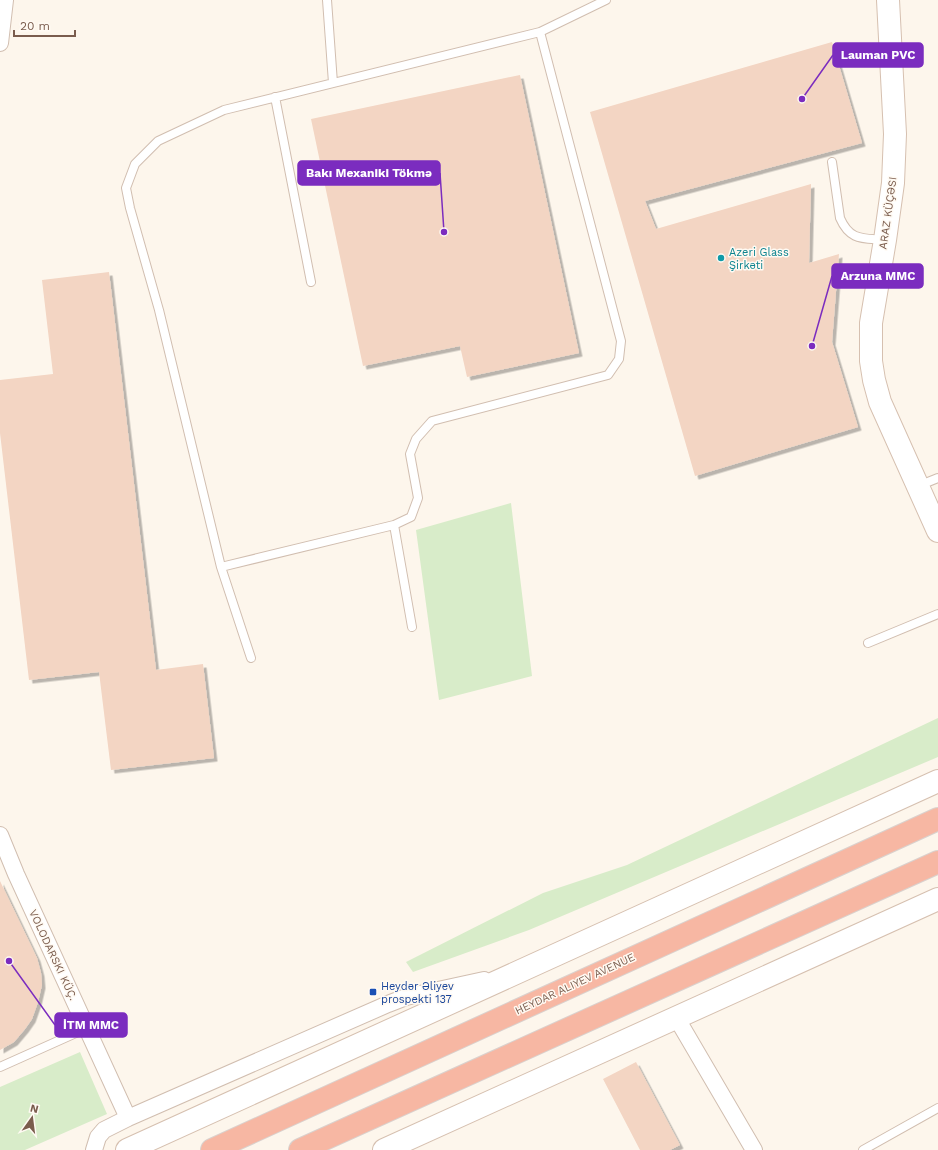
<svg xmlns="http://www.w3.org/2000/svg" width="938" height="1150" viewBox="0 0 938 1150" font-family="'Work Sans',sans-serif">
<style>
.green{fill:#d8ecc9}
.building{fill:#f3d5c3;filter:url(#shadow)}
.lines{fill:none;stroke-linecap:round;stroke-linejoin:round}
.lane-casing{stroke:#d1beb0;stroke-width:10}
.street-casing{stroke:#d1beb0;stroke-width:18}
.secondary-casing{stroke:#d6c0b0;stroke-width:24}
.highway-casing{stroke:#dad1cd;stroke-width:24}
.lane{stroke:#fff;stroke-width:8}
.street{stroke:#fff;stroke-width:16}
.secondary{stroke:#fff;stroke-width:22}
.highway{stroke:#f7b7a3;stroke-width:22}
.culture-dot{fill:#0f9aa8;stroke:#fffaf3;stroke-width:1.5}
.transit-dot{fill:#1a4fb4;stroke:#fffaf3;stroke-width:1.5}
.labels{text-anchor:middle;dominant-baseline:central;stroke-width:3;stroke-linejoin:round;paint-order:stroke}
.street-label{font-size:11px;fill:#7a5c4d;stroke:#fffaf3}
.culture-label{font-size:11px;fill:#0d838f;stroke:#fffaf3;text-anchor:start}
.transit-label{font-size:11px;fill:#164399;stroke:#fffaf3;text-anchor:start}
.leader{fill:none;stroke:#7b2cbf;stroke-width:1.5}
.callout-dot{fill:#7b2cbf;stroke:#fffaf3;stroke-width:1.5}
.callout{fill:#7b2cbf;stroke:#7b2cbf;stroke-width:1.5}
.callout-label{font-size:12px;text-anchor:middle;font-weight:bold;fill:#fff}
</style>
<defs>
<filter id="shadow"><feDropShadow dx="3.5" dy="3.5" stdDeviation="0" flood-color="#0004"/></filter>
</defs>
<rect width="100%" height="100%" fill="#fdf6ec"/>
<!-- green -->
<path class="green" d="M 511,503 L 532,676 L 439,700 L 416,530 Z
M 938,718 L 938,757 L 529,930 L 413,972 L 406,962 L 543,893 L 627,865 Z
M 80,1052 L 107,1114 L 25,1150 L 0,1150 L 0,1087 Z"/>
<!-- building -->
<path class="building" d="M 832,42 L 862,143 L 645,201 L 656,229 L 811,184 L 809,263 L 839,254 L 832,342 L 858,427 L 695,476 L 590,112 Z
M 520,75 L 579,353 L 467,377 L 460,346 L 363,366 L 311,119 Z
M 109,272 L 156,670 L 203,664 L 214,758 L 111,770 L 99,672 L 29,680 L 0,433 L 0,380 L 53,374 L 42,280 Z
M 0,881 L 37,958 L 41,973 L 42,985 L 38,1002 L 32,1019 L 25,1029 L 14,1042 L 0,1050 Z
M 636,1062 L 680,1145 L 670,1150 L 640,1150 L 603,1079 Z"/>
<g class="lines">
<!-- lane casing -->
<g class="lane-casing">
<path id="lane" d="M 327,0 L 333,83
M 275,97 L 311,282
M 832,162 L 840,218 C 850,241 863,238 884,240
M 918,486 L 938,478
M 394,525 L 412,627
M 221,567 L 394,525 L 411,517 L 418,498 L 410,454 L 416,439 L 432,421 L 608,375 L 619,359 L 621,341 L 540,32
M 868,643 L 938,614
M 251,658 L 221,567 L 159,310 L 130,208 L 126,188 L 135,164 L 158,141 L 224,110 L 540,32 L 606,0
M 0,1067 L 87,1028
M 863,1150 L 938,1108"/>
</g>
<!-- street casing -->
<g class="street-casing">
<path id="street" d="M 0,43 L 5,0
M 0,835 L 16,874 L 128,1118
M 676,1017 L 754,1150
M 94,1150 L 98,1137 L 104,1130 L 128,1118 L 388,1004 L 406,997 L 484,980"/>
</g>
<!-- secondary casing -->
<g class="secondary-casing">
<path id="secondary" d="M 888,0 L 895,134 L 893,183 L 885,240 L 871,323 L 871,361 L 874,380 L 880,402 L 938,531
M 127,1150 L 938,781
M 384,1150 L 938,899"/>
</g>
<!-- highway casing -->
<g class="highway-casing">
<path id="highway" d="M 212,1150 L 938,819
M 300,1150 L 938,862"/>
</g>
<!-- lane -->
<use href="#lane" class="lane"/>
<!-- street -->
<use href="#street" class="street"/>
<!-- secondary -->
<use href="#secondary" class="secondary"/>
<!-- highway -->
<use href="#highway" class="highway"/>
</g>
<!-- markers -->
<circle class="culture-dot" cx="721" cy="258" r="4"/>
<rect class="transit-dot" x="369" y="988" width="8" height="8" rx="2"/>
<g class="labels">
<!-- street labels -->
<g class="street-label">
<text transform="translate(888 213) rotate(-82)">ARAZ KÜÇƏSI</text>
<text transform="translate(53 955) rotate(65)">VOLODARSKI KÜÇ.</text>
<text transform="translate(575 984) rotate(-25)">HEYDAR ALIYEV AVENUE</text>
</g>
<!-- culture labels -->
<g class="culture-label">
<text x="729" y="252">Azeri Glass<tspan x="729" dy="13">Şirkəti</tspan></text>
</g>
<!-- transit labels -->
<g class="transit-label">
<text x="381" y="986">Heydər Əliyev<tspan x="381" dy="13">prospekti 137</tspan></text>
</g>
</g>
<!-- callouts -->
<path class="leader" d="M802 99L833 55M444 232L440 173M812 346L832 276M9 961L55 1025"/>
<g class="callout-dot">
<circle cx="802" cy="99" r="4"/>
<circle cx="444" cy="232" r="4"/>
<circle cx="812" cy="346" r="4"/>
<circle cx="9" cy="961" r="4"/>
</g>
<g class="callout">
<rect x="833" y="43" width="90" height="24" rx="4"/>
<rect x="298" y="161" width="142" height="24" rx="4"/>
<rect x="832" y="264" width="91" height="24" rx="4"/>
<rect x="55" y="1013" width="72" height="24" rx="4"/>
</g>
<g class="callout-label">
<text x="878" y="59">Lauman PVC</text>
<text x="369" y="177">Bakı Mexaniki Tökmə</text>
<text x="878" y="280">Arzuna MMC</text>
<text x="91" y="1029">İTM MMC</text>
</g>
<!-- north arrow -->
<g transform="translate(32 1118) rotate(14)" stroke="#fffaf3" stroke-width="3" paint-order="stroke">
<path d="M0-3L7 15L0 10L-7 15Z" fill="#7a5c4d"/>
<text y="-6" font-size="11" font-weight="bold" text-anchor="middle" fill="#7a5c4d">N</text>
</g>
<!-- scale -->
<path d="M14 30v6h61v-6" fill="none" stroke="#7a5c4d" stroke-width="2"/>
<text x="20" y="30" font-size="12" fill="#7a5c4d" stroke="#fffaf3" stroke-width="3" paint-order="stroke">20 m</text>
</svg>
